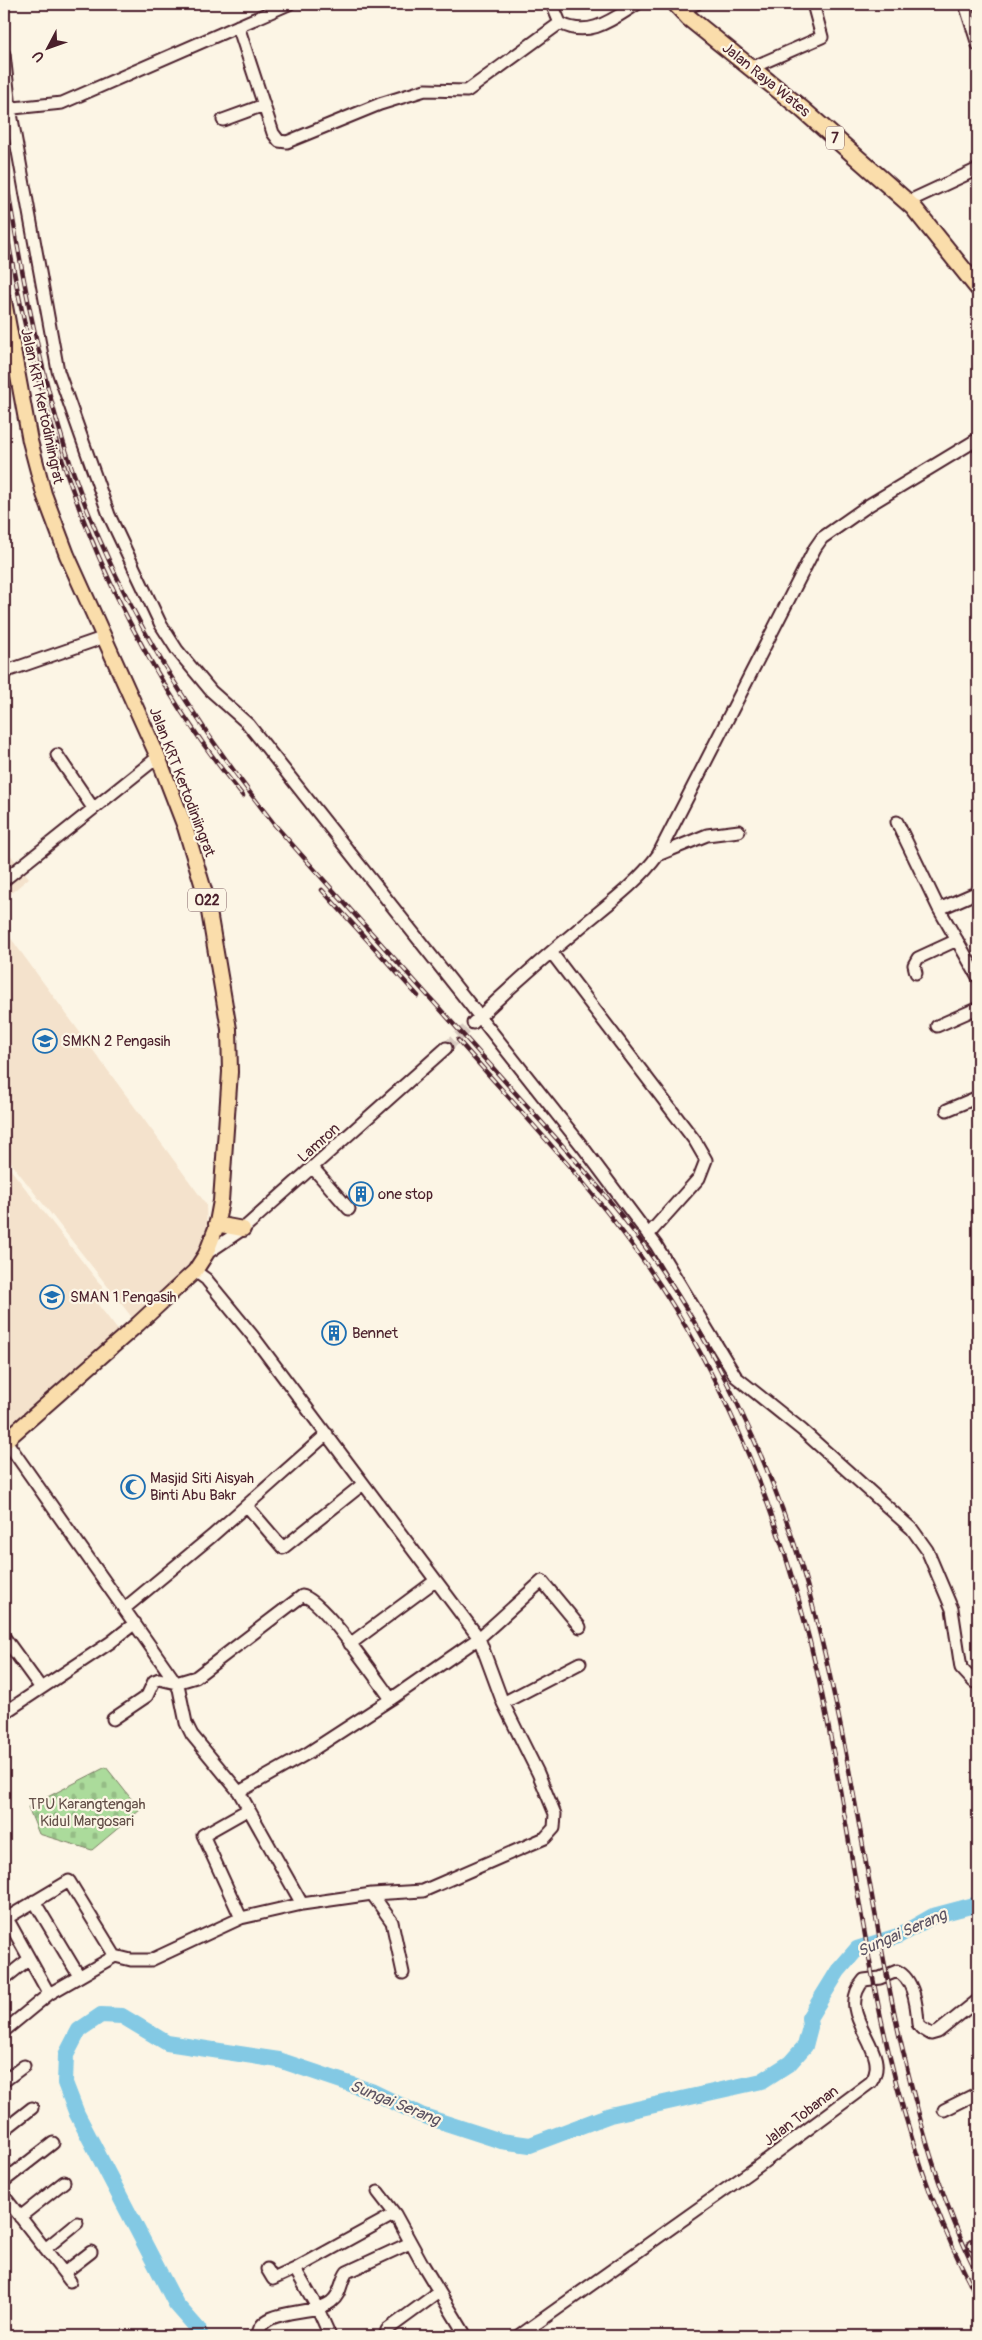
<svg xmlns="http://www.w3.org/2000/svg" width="982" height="2340" viewBox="0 0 982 2340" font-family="Pangolin,sans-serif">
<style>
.built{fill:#f4e2cc}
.cemetery{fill:url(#cemetery-stones);stroke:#7a7d63}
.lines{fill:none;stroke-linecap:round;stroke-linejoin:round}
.river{stroke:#83c9e4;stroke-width:16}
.minor-tunnel{stroke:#d8cac0;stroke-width:11;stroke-dasharray:11 5.5;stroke-linecap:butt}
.minor-casing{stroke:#4a1f2b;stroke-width:15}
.major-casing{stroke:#4a1f2b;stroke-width:18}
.highway-casing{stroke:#4a1f2b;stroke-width:20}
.minor{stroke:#fcf5e5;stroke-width:11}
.major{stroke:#faddab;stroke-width:14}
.highway{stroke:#faddab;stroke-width:16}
.rail-casing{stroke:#4a1f2b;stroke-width:4.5}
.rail{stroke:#fcf5e5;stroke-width:2.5;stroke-dasharray:8;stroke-linecap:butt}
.labels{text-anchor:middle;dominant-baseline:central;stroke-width:4.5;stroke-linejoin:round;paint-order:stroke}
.shield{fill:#fcf5e5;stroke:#7f5f63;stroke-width:1}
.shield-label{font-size:14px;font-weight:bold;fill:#4a1f2b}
.street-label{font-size:15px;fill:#4a1f2b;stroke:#fcf5e5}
.poi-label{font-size:15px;fill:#4a1f2b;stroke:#fcf5e5;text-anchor:start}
.park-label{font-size:15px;fill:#624e47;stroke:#fcf5e5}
.water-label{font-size:16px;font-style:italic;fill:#5b5262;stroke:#fcf5e5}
</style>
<defs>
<pattern id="cemetery-stones" width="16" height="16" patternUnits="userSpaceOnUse" patternTransform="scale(1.25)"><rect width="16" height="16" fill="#abdb9b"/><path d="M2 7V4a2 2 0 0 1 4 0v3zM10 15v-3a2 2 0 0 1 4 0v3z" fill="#95bc86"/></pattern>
</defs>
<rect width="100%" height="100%" fill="#fcf5e5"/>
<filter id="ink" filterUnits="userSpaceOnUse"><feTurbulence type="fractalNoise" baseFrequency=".02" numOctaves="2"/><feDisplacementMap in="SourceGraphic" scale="10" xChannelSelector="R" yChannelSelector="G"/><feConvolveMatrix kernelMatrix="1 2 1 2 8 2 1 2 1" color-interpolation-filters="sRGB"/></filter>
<g filter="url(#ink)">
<!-- built -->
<path class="built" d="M 4,847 L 29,878 L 4,899 Z
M 4,929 L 206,1204 L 207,1229 L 200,1250 L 187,1266 L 134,1320 L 4,1154 Z
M 4,1161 L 107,1293 L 96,1302 L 120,1333 L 5,1433 Z"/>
<!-- cemetery -->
<path class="cemetery" d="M 106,1767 L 140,1810 L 92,1850 L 39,1834 L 28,1807 Z"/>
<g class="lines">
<!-- river -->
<path class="river" d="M 201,2336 L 198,2329 L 176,2304 L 77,2114 L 65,2083 L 66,2055 L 79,2030 L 101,2015 L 122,2016 L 167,2043 L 279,2060 L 371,2091 L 421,2115 L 501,2141 L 530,2145 L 610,2115 L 762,2081 L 790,2063 L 805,2046 L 810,2027 L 809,2018 L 838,1971 L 857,1949 L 898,1936 L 933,1916 L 978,1904"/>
<!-- minor-tunnel -->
<path class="minor-tunnel" d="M 446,1048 L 473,1023"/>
<!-- minor casing -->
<g class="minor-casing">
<path id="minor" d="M 552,4 L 560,23 C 589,39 613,19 637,4
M 965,4 L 978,45
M 681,9 L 696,4
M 238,26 L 273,133 L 279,141 L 287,142 L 380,104 L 425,90 L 467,91 L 560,23
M 4,54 L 10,108 L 58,371 L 109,515 L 161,625 L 177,650 L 211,691 L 248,724 L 582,1146 L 656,1245 L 736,1377 L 802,1430 L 912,1529 L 927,1550 L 952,1609 L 961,1668 L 974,1682 L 978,1682
M 751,68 L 822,37 L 813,4
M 4,109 L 62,103 L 289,4
M 223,120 L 264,105
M 907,202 L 978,169
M 4,672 L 105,637
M 57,755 L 93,808
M 897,822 L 939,909 L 978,977
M 658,855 L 707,835 L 739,831
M 4,880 L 158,757
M 939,909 L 978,892
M 551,952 L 695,1141 L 706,1160 L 699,1178 L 648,1235
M 916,973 L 914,965 L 918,958 L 957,940
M 473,1023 C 506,991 541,960 576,931 C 604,907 636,885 658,855 L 815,548 L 822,538 L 869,505 L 978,439
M 937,1026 L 978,1008
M 947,1110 L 978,1097
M 313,1168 L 349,1209
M 206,1254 L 243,1229 L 446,1048
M 4,1438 L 172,1677 L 179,1689 L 186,1723 L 192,1735 L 239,1792 L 302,1904 L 372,1894 L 423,1891 L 545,1838 L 554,1828 L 555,1814 L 538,1773 L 503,1703 L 479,1638 L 252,1335 L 206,1279 L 195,1271
M 247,1506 L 283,1548 L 363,1484
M 125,1608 L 212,1536 L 327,1434
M 4,1637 L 41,1688
M 350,1644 L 435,1581
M 503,1703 L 580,1663
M 4,1713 L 111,1642 L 135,1623
M 113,1719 L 147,1696 L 154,1681 L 159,1679 L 176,1683 L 196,1677 L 302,1596 C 321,1597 377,1680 391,1699
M 239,1792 L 308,1753 L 391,1699 L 479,1638 L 542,1581 L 580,1627
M 372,1894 L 392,1922 L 403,1973
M 34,1901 L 79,1976
M 4,1913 L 49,1994
M 241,1918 L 203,1835 L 249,1809
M 115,1956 L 131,1960 L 151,1960 L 241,1918 L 302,1904
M 4,1979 L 29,1959
M 4,2031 L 49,1994 L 115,1956 L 69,1881 L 7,1918
M 4,2081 L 24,2066
M 944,2110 L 978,2093
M 4,2130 L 32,2108
M 4,2181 L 53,2143
M 378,2192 L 395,2214 L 423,2265 L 466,2336
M 4,2196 L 70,2281
M 20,2217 L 64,2182
M 974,2245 L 978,2243
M 45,2249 L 77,2223
M 267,2269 L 273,2279 L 295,2269 L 318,2309 L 330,2336
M 295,2269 L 395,2214
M 64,2273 L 91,2252
M 258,2336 C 259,2307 313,2316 331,2302 C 342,2294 340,2281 347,2272 L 410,2243
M 385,2336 L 387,2330 L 439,2292
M 519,2336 L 757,2167 L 871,2082 C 894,2050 832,2016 864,1980 L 880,1978 L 897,1971 C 914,1979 917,2006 918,2024 L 921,2028 L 931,2034 L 938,2032 L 978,2000"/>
</g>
<!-- major casing -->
<g class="major-casing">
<path id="major" d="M 4,301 L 30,441 L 44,494 L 67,555 L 158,757 L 185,827 L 207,900 L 229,1029 L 230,1072 L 221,1201 L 216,1228 L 206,1254 L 195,1271 L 138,1324 L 4,1442
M 216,1224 L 243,1229"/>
</g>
<!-- highway casing -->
<g class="highway-casing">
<path id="highway" d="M 676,4 L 689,18 L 802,109 L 913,207 L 978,288"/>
</g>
<!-- minor -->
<use href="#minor" class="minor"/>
<!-- major -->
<use href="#major" class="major"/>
<!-- highway -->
<use href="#highway" class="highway"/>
<!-- rail casing -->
<g class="rail-casing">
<path id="rail" d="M 4,166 C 18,251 33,338 57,421 C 100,571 178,702 274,824 C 349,909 425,992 501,1077 C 551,1133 602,1187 646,1248 C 711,1337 770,1462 802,1568 C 848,1722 865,1882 900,2039 C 919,2120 940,2200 978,2275
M 4,216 C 39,430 105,627 243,796
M 322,890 L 418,996
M 458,1040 C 519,1110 583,1177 638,1253 C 727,1376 786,1532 819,1680 C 864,1887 874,2108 978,2298"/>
</g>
<!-- rail -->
<use href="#rail" class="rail"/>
</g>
</g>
<!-- icons -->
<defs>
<g id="school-ring" transform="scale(1.25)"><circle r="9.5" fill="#fcf5e5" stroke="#1f6fb2" stroke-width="1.5"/><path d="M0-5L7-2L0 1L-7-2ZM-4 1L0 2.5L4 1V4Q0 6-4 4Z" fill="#1f6fb2"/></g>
<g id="building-ring" transform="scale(1.25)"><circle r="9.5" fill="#fcf5e5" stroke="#1f6fb2" stroke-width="1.5"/><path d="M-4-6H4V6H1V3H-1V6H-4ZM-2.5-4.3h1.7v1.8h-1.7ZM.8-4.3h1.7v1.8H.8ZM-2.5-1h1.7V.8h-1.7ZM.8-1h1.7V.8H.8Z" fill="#1f6fb2"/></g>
<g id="mosque-ring" transform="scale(1.25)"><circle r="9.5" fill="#fcf5e5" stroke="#1f6fb2" stroke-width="1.5"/><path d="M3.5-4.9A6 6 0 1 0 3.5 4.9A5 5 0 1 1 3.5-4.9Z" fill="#1f6fb2"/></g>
</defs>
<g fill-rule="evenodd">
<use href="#school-ring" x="45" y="1041"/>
<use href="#building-ring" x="361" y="1194"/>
<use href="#school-ring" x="52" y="1297"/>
<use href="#building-ring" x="334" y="1333"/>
<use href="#mosque-ring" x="133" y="1487"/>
</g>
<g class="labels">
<!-- shield labels -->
<g class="shield">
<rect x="826" y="126.5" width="18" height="23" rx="4"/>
<rect x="188" y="888.5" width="38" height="23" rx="4"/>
</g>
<g class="shield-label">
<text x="835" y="138">7</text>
<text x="207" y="900">022</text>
</g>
<!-- street labels -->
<g class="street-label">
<text transform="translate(766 80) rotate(39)">Jalan Raya Wates</text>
<text transform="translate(42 406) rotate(78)">Jalan KRT Kertodiniingrat</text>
<text transform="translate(182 782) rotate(69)">Jalan KRT Kertodiniingrat</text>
<text transform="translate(319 1143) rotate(-42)">Lamron</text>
<text transform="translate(801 2116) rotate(-37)">Jalan Tobanan</text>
</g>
<!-- poi labels -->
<g class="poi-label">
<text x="62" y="1041">SMKN 2 Pengasih</text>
<text x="378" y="1194">one stop</text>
<text x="70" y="1297">SMAN 1 Pengasih</text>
<text x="352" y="1333">Bennet</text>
<text x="150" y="1478">Masjid Siti Aisyah<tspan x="150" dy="17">Binti Abu Bakr</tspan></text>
</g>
<!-- park labels -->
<g class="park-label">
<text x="87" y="1804">TPU Karangtengah<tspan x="87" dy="17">Kidul Margosari</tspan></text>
</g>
<!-- water labels -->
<g class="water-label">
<text transform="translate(902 1933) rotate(-24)">Sungai Serang</text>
<text transform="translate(395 2103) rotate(22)">Sungai Serang</text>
</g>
</g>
<!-- margin -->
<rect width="982" height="2340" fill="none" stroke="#fcf5e5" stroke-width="20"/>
<rect x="10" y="10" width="962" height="2320" fill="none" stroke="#4a1f2b" stroke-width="2" filter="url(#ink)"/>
<!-- north arrow -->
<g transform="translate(48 48) rotate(229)" stroke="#fcf5e5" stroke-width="4" paint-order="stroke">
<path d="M0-4L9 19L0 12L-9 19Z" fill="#4a1f2b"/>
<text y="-8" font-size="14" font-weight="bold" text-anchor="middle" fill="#4a1f2b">U</text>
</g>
</svg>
